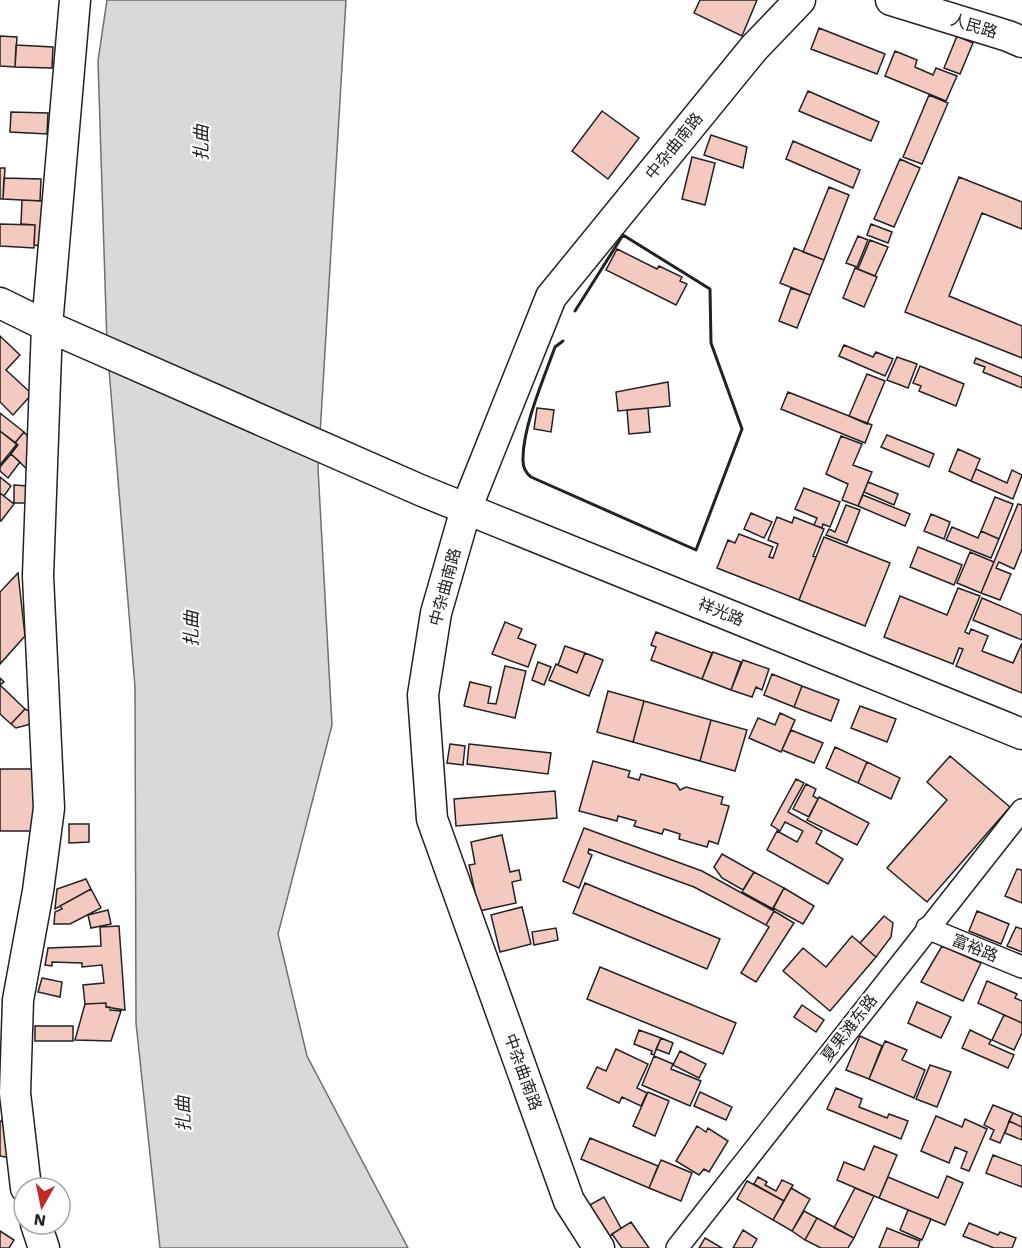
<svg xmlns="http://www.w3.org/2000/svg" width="1022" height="1248" viewBox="0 0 1022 1248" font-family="'Work Sans','Noto Sans SC',sans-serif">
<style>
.water{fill:#d9d9d9;stroke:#6f6f6f;stroke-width:1.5}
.building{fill:#f3c9c0;stroke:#222;stroke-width:1.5}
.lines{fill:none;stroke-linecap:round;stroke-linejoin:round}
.street-casing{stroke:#222;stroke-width:24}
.secondary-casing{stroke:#222;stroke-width:33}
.street{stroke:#fff;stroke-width:21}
.secondary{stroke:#fff;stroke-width:30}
.wall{stroke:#222;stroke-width:3}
.labels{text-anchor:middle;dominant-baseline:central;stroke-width:4.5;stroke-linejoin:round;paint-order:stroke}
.street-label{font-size:16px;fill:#222;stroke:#fff}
.water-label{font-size:18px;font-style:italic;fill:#222;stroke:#fff}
</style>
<rect width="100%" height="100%" fill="#fff"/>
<!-- water -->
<path class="water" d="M 107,0 L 346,0 L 318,468 L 332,725 L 278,934 L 307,1056 L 408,1248 L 160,1248 L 136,1023 L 135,687 L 107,345 L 98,61 Z"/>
<!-- building -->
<path class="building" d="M 700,0 L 757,0 L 742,36 L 694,13 Z
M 819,28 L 885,54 L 877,74 L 811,49 Z
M 0,36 L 17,37 L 15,67 L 0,66 Z
M 957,36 L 973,43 L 960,74 L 944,68 Z
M 16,45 L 53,47 L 52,68 L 15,67 Z
M 895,51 L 917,60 L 915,67 L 933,75 L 936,68 L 957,76 L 946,101 L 885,76 Z
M 808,91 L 879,122 L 871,141 L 799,111 Z
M 929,95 L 948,103 L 922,164 L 903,157 Z
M 602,111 L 639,138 L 608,179 L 572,151 Z
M 11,112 L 48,113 L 47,134 L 10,132 Z
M 711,135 L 747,147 L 743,168 L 704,155 Z
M 793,141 L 860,170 L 853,188 L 786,159 Z
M 692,157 L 715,163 L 705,205 L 682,199 Z
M 900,159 L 920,168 L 894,227 L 874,219 Z
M 0,168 L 5,168 L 3,199 L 0,199 Z
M 959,177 L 1022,202 L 1022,229 L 982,213 L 949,296 L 1022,326 L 1022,358 L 905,312 Z
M 4,178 L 41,179 L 40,201 L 3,199 Z
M 829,187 L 849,195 L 824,260 L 803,252 Z
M 22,200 L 43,201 L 41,246 L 34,245 L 35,225 L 21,224 Z
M 0,224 L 35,225 L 34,248 L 0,246 Z
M 871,224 L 892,232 L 888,243 L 867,235 Z
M 858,236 L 868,240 L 857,267 L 846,263 Z
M 870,240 L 888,247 L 875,276 L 858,269 Z
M 794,248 L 824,260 L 810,295 L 780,283 Z
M 617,249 L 657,269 L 659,266 L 682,277 L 680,281 L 687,284 L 676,305 L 606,270 Z
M 855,268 L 877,277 L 864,307 L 843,298 Z
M 791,288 L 810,295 L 797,328 L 779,321 Z
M 0,336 L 20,355 L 6,370 L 32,394 L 13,415 L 0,402 Z
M 844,345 L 873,357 L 876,352 L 893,359 L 885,376 L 839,356 Z
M 897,357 L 917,364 L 908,388 L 887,380 Z
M 976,358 L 1022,377 L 1022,388 L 983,372 L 985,367 L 974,363 Z
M 920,366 L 964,384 L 956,406 L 919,391 L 921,386 L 913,383 Z
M 867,374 L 885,381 L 867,424 L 849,416 Z
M 668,382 L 670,406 L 618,411 L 616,392 Z
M 788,392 L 872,425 L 865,443 L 781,409 Z
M 537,408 L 554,410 L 551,432 L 534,429 Z
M 648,408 L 650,432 L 629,434 L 627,410 Z
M 0,413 L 24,432 L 15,443 L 0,431 Z
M 0,431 L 17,444 L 0,465 Z
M 24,432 L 29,438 L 28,470 L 11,454 L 18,445 L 15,443 Z
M 887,435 L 934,454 L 929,467 L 881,447 Z
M 841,436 L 862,444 L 853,465 L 872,472 L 858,506 L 842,500 L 848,484 L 826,474 Z
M 958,449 L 980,459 L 971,481 L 949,471 Z
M 11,454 L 20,462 L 8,478 L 0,471 L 0,467 Z
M 976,469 L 1007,483 L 1012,470 L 1022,475 L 1013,499 L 971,481 Z
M 0,477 L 11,486 L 4,496 L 0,493 Z
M 868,482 L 898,494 L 894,505 L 864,492 Z
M 14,485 L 28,486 L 27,503 L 14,503 Z
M 804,488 L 840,502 L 830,527 L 823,524 L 822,528 L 814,525 L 817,518 L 795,509 Z
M 0,493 L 14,504 L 1,521 L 0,520 Z
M 863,495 L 910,514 L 905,526 L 858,506 Z
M 995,497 L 1013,504 L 999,539 L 981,531 Z
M 1018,504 L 1022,505 L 1022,549 L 1014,569 L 999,562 L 996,568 L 1011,574 L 1000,600 L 981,593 Z
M 846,505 L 860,510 L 847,543 L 826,535 L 829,529 L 835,532 Z
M 751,513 L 772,522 L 764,538 L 744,529 Z
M 931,514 L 950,522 L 944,539 L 924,531 Z
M 777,517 L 792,523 L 794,517 L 824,529 L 813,556 L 816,557 L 799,600 L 717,568 L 728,540 L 735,543 L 739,534 L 773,547 L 769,557 L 773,558 L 778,544 L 768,540 Z
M 952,527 L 978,538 L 981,531 L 999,539 L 991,558 L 946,540 Z
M 824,537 L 890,563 L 865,626 L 799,600 Z
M 918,547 L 962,565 L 954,585 L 910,567 Z
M 970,552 L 994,562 L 981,593 L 957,583 Z
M 18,573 L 25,636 L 0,664 L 0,592 Z
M 958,588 L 980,596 L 965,632 L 969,634 L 971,629 L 988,636 L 982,651 L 1013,663 L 1022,643 L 1022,693 L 956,666 L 963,649 L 959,648 L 953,664 L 884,637 L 900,596 L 947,615 Z
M 982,598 L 1022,615 L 1022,640 L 973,620 Z
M 505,622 L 522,629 L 518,638 L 536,645 L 528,667 L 492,654 Z
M 656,632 L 712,653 L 702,679 L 651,660 L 656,647 L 651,645 Z
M 565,646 L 585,653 L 577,673 L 558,665 Z
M 713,652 L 741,662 L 731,690 L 702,679 Z
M 585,653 L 603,660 L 589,696 L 549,680 L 556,664 L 577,673 Z
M 743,660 L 769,669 L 762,690 L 756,687 L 752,697 L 731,690 Z
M 538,662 L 551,667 L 544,685 L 532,680 Z
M 505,666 L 526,671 L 515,718 L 464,706 L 470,682 L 491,687 L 488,703 L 496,704 Z
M 772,674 L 802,686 L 794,707 L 764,695 Z
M 0,678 L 4,682 L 0,685 L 25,709 L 11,724 L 0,714 Z
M 802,686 L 839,700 L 831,721 L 794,707 Z
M 608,691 L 644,701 L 633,742 L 597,732 Z
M 644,701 L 711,720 L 700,761 L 633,742 Z
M 860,706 L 896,719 L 887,742 L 851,728 Z
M 25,709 L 31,712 L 31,724 L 16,728 L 11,724 Z
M 780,713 L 795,720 L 781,752 L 749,738 L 758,718 L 775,725 Z
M 711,720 L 747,730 L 735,771 L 700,761 Z
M 791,730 L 823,743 L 814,763 L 782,750 Z
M 450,744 L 465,746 L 463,765 L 447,763 Z
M 469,744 L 551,753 L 548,774 L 467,764 Z
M 835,747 L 867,762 L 858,783 L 826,768 Z
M 950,756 L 1010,807 L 927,902 L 887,868 L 947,800 L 927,782 Z
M 593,761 L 630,771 L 628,777 L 639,780 L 641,774 L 676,784 L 680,790 L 686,787 L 723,797 L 721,804 L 729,806 L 718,844 L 709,841 L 707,847 L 679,839 L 680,834 L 664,829 L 662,834 L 634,826 L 636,821 L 618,816 L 617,821 L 579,811 Z
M 867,762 L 900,778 L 891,799 L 858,783 Z
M 0,769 L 33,769 L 34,831 L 0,831 Z
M 796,779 L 804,783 L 788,812 L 822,831 L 816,843 L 843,859 L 828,884 L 767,850 L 777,831 L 797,842 L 803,831 L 785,822 L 780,831 L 771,825 Z
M 806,784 L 816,789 L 813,796 L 818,799 L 809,817 L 793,809 Z
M 555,791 L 557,818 L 456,826 L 454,799 Z
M 819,797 L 869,823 L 857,845 L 807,820 Z
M 69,824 L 89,824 L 89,842 L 69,843 Z
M 584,828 L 702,871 L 774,911 L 766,925 L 694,887 L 589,849 L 588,853 L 592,855 L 579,888 L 563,881 Z
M 502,835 L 510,872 L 519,870 L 521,880 L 512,882 L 516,903 L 479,911 L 469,865 L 475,864 L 471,842 Z
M 722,854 L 754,872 L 743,890 L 722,878 L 714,867 Z
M 1017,869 L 1022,870 L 1022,903 L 1005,896 Z
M 754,872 L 784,888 L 773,909 L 742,892 Z
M 86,879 L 91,889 L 55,909 L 57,889 Z
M 585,883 L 720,939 L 707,969 L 573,913 Z
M 784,888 L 814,906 L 803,924 L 773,908 Z
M 91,889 L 101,908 L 70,924 L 54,924 L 55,912 L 62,909 L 60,906 Z
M 522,907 L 531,944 L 500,952 L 491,915 Z
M 108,910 L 111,924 L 91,928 L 88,915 Z
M 774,911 L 794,923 L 756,982 L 741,973 L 769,927 L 766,925 Z
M 977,911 L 1009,924 L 1001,944 L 969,931 Z
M 884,916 L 893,923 L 891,937 L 876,957 L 860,943 Z
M 119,926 L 125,1010 L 106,1007 L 106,1003 L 85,1004 L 83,985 L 104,983 L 102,965 L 82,967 L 82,963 L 52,962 L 52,966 L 45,965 L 48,948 L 101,946 L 100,927 Z
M 1016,927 L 1022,929 L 1022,952 L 1007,946 Z
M 556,928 L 558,940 L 534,945 L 532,932 Z
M 852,936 L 876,957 L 830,1011 L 783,971 L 803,948 L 826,967 Z
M 942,946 L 981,963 L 963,1001 L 921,982 Z
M 600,967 L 736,1023 L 723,1054 L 587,999 Z
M 42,978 L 62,982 L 60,997 L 38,992 Z
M 987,981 L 1017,994 L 1015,998 L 1022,1001 L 1022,1023 L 978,1003 Z
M 917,1002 L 951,1017 L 941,1038 L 908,1023 Z
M 106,1003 L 106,1007 L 110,1007 L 110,1010 L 121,1011 L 111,1041 L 75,1040 L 85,1004 Z
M 802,1005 L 824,1020 L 816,1032 L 794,1017 Z
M 1004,1015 L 1022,1023 L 1022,1033 L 1014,1050 L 992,1040 Z
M 35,1026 L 73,1026 L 73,1041 L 35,1041 Z
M 639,1030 L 661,1038 L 654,1055 L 651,1054 L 652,1051 L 634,1044 Z
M 970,1030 L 991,1040 L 989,1044 L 1014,1055 L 1008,1068 L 962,1048 Z
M 860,1036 L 882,1046 L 869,1079 L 846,1070 Z
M 661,1038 L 673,1043 L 669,1054 L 656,1049 Z
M 885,1041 L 907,1050 L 902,1060 L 925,1070 L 914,1098 L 869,1079 Z
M 616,1049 L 648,1064 L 637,1088 L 647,1093 L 641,1106 L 622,1097 L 619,1103 L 587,1088 L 597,1067 L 606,1071 Z
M 680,1051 L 706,1064 L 699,1078 L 673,1065 Z
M 654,1056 L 673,1064 L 671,1069 L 701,1081 L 690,1106 L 642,1085 Z
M 930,1065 L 951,1072 L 937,1107 L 916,1099 Z
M 836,1088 L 862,1099 L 859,1107 L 887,1118 L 889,1114 L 908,1121 L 901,1139 L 827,1109 Z
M 648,1092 L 669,1101 L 655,1136 L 633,1126 Z
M 700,1092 L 732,1107 L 726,1120 L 694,1106 Z
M 993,1105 L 1013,1113 L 1000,1143 L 990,1139 L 994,1130 L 984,1125 Z
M 1013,1113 L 1022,1117 L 1022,1127 L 1009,1121 Z
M 936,1116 L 962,1127 L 965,1119 L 987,1129 L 969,1171 L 961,1168 L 967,1152 L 955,1147 L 949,1163 L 921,1151 Z
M 2,1120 L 11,1158 L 0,1156 L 0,1122 Z
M 1009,1121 L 1022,1127 L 1022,1140 L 1005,1133 Z
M 697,1126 L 706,1132 L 708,1128 L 728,1141 L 709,1172 L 704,1169 L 699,1175 L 676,1161 Z
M 590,1138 L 658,1166 L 649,1188 L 581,1159 Z
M 874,1146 L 897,1155 L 879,1198 L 837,1180 L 844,1162 L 864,1170 Z
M 993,1155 L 1022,1166 L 1022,1187 L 986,1173 Z
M 661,1160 L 692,1173 L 681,1201 L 649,1188 Z
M 947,1176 L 963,1183 L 945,1225 L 879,1198 L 888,1177 L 938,1198 Z
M 758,1177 L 767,1182 L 765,1185 L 776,1191 L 782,1180 L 793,1185 L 784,1201 L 754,1184 Z
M 747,1181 L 784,1201 L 773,1220 L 737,1199 Z
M 791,1188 L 810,1199 L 792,1231 L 773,1220 Z
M 855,1188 L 874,1196 L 854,1238 L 834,1228 Z
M 604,1197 L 621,1228 L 607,1238 L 588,1206 Z
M 908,1210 L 931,1219 L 922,1240 L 900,1230 Z
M 804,1211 L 817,1218 L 805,1240 L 792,1231 Z
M 817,1218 L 854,1238 L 848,1248 L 821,1248 L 805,1240 Z
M 631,1222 L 649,1248 L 622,1248 L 612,1234 Z
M 969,1223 L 998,1235 L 1000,1232 L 1016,1238 L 1012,1248 L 994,1248 L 963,1236 Z
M 887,1228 L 920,1241 L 918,1248 L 879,1248 Z
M 743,1230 L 757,1239 L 752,1248 L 733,1248 Z
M 0,1231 L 14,1240 L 9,1248 L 0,1248 Z
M 705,1238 L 722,1248 L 699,1248 Z"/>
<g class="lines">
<!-- street casing -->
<g class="street-casing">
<path id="street" d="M 927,928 L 1022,967
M 677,1248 L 1022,810"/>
</g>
<!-- secondary casing -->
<g class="secondary-casing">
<path id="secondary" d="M 891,0 L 1008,36 L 1022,42
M 0,303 L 47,326 L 420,490 L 1022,734
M 26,1188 L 15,1093 L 18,1000 L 38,891 L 49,808 L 38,576 L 47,326 L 75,0
M 36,1224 L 44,1248
M 599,1248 L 569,1201 L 432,819 L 423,695 L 436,613 L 466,509 L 551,297 L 754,48 L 800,0"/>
</g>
<!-- street -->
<use href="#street" class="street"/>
<!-- secondary -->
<use href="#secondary" class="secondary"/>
<!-- wall -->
<path class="wall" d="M 563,341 L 555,347 C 544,378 522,428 523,461 C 523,467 526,473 531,477 L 696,550 L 742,429 L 711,343 L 710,289 L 623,235 L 575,311"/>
</g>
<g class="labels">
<!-- street labels -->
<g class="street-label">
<text transform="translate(974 26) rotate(17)">人民路</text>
<text transform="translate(674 146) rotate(-51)">中杂曲南路</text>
<text transform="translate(445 587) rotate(-75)">中杂曲南路</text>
<text transform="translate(721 612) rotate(22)">祥光路</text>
<text transform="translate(975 948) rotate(22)">富裕路</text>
<text transform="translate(849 1028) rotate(-52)">夏果滩东路</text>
<text transform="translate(523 1072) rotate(70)">中杂曲南路</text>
</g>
<!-- water labels -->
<g class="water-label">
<text transform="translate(201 143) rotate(-89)">扎曲</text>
<text transform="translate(191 629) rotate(-89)">扎曲</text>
<text transform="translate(183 1114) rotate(-92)">扎曲</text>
</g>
</g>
<!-- north arrow -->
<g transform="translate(42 1206) rotate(189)"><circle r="28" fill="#ffffff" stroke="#a7a7a7" stroke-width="1.5"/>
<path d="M0-4.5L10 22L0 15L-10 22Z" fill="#c62828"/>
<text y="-9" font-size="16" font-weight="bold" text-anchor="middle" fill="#222222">N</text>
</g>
</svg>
